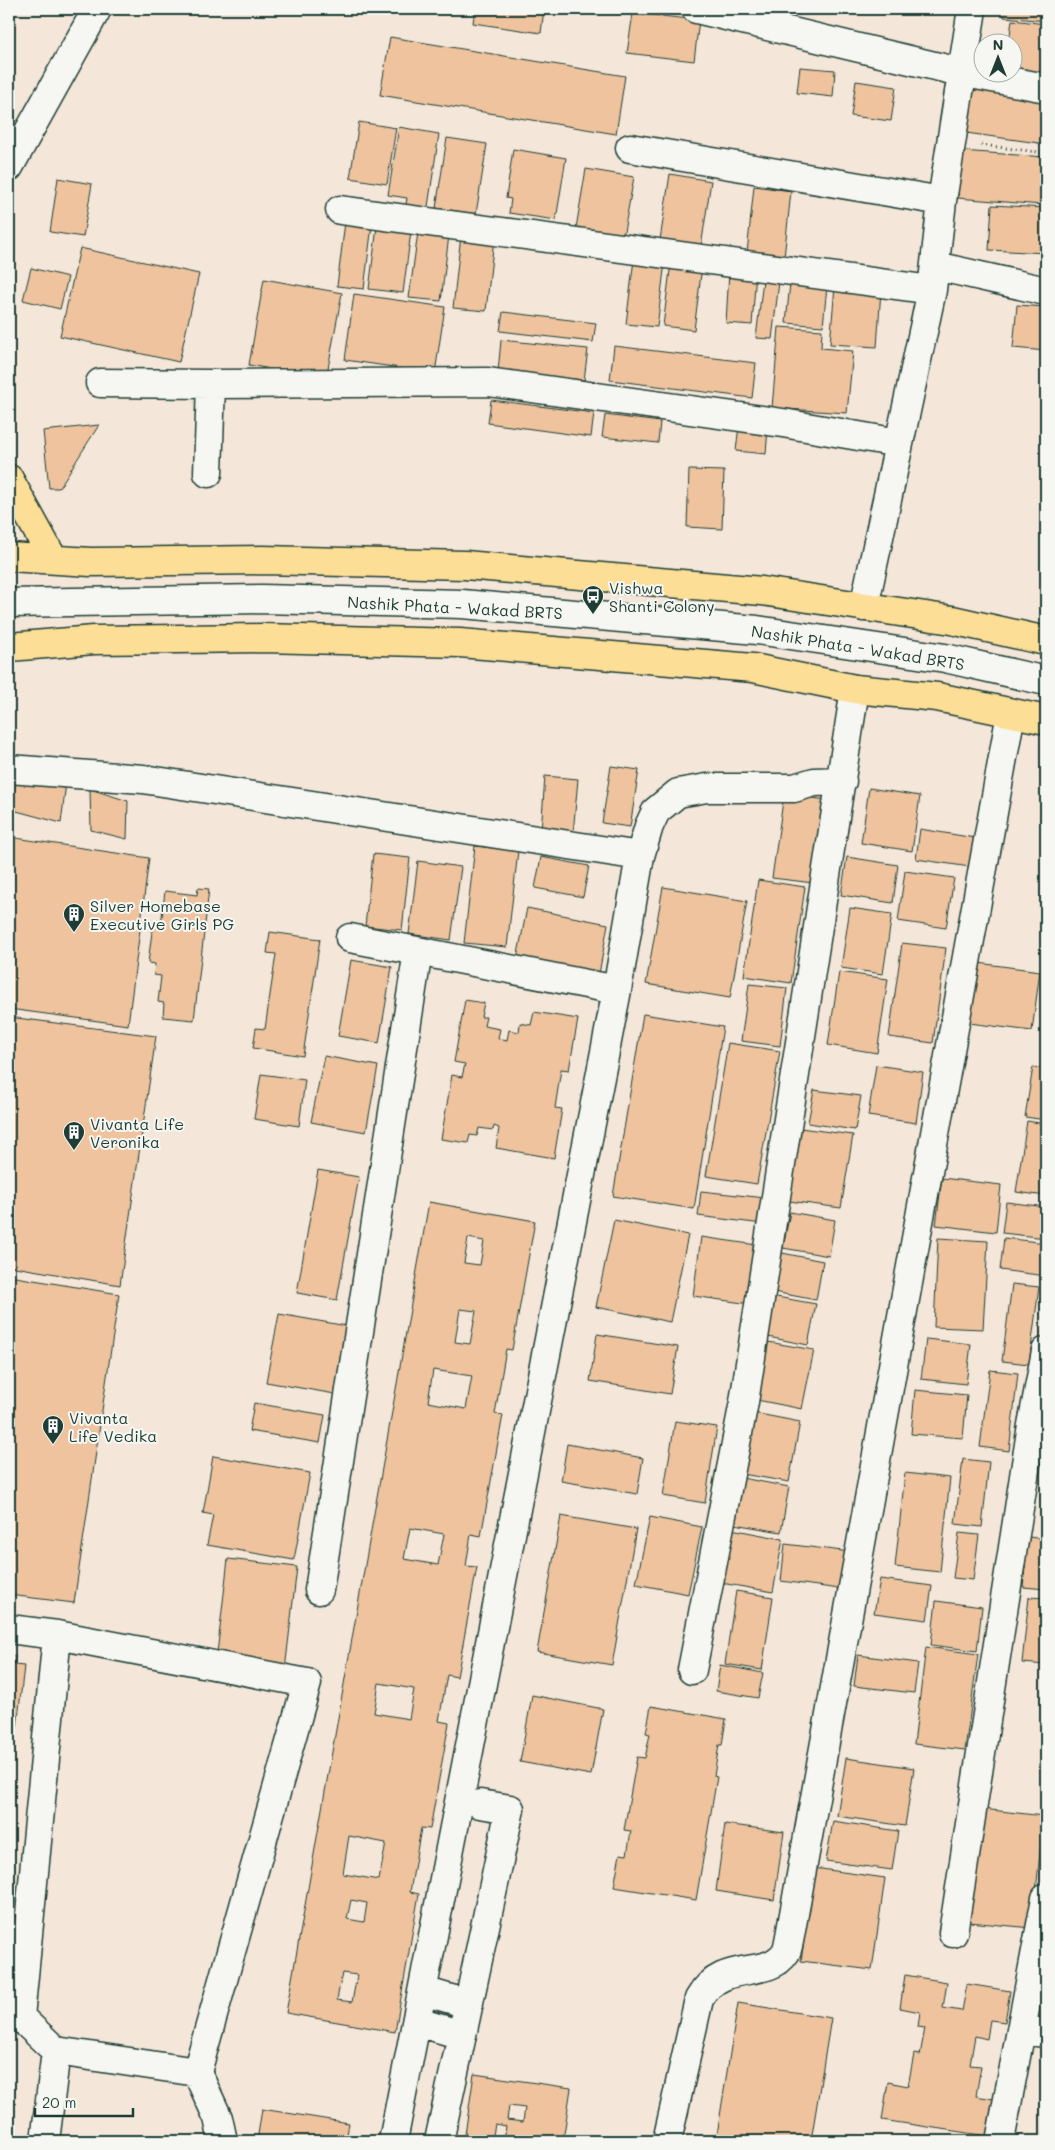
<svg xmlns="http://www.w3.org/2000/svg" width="1055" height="2150" viewBox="0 0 1055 2150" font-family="Mali,sans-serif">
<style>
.building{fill:#eec39e;stroke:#1f3d34;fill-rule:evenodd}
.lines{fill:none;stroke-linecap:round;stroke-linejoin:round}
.minor-casing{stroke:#1f3d34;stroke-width:31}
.major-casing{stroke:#1f3d34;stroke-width:31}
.path{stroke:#1f3d34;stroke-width:3;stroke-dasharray:1 4;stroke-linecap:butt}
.minor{stroke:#f6f6f2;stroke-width:28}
.major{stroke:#fcde96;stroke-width:28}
.labels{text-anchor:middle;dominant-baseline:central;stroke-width:4;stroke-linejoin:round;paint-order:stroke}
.poi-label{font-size:16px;fill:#1f3d34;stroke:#f6f6f2;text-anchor:start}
.street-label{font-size:16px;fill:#1f3d34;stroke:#f6f6f2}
</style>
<rect width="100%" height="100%" fill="#f4e7d9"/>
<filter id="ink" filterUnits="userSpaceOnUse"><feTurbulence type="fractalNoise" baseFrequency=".02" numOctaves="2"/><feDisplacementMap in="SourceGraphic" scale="10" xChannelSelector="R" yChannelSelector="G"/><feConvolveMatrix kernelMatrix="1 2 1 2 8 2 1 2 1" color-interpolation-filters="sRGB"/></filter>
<g filter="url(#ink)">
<!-- building -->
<path class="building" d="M 475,9 L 544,9 L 541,33 L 473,23 Z
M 911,9 L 951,9 L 950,13 Z
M 1005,9 L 1046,9 L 1046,21 L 1004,17 Z
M 633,13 L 699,20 L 694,61 L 627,53 Z
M 1012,20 L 1046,24 L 1046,80 L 1012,72 L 1012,42 L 1009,42 Z
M 390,37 L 625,76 L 616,134 L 380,95 Z
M 800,67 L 835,70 L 833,97 L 797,93 Z
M 856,81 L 896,87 L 891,121 L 851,116 Z
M 973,85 L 1046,95 L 1046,144 L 966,133 Z
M 359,122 L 396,128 L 387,184 L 350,178 Z
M 399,127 L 439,134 L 427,213 L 405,209 L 407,198 L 388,195 Z
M 447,138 L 487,144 L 476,214 L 436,208 Z
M 513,149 L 566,158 L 556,220 L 509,213 L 511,199 L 506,198 Z
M 961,151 L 1045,157 L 1042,205 L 958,198 Z
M 586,169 L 634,177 L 623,237 L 576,228 Z
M 670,174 L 711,181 L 701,247 L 660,240 Z
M 58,178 L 92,184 L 83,237 L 50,232 Z
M 754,186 L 791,191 L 784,258 L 747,253 Z
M 992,205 L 1046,208 L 1046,253 L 989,250 Z
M 345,222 L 372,225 L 364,289 L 337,286 Z
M 377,227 L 411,231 L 403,293 L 369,289 Z
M 418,232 L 449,235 L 441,301 L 409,298 Z
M 461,235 L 494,239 L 486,311 L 453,308 Z
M 80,248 L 199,274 L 179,362 L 60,336 Z
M 634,259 L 665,262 L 657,327 L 626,324 Z
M 671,262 L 702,266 L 694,330 L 663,326 Z
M 31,268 L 68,277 L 60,309 L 23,300 Z
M 729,271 L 756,272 L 752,325 L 726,323 Z
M 264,279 L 342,293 L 326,379 L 249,365 Z
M 763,280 L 779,282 L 772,339 L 756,338 Z
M 790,283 L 827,286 L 823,326 L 786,323 Z
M 835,286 L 881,290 L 877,347 L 830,344 Z
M 354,294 L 445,307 L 435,373 L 345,360 Z
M 1017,305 L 1046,307 L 1046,351 L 1013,348 Z
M 503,312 L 596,323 L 593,342 L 500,331 Z
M 779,327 L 822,330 L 821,348 L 853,351 L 847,413 L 772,408 Z
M 501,340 L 588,349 L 584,380 L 498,372 Z
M 614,346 L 756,363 L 752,398 L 610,380 Z
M 491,400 L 594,413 L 591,437 L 488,423 Z
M 605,415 L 660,422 L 658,443 L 602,437 Z
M 99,425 L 59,488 L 49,488 L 43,431 Z
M 739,425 L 768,428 L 766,454 L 736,451 Z
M 689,470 L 724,471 L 722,529 L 687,527 Z
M 611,766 L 639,770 L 630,827 L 602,823 Z
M 545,776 L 578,779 L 573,834 L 541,832 Z
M 17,777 L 66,783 L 61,823 L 9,809 Z
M 869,788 L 920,796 L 912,851 L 861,843 Z
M 90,789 L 128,801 L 127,839 L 91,830 Z
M 784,794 L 834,801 L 822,884 L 772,878 Z
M 920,829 L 975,838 L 970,867 L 916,859 Z
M 9,837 L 149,858 L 128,1025 L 9,1009 Z
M 475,846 L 518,851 L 507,947 L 464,943 Z
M 373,854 L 410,858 L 402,930 L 365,926 Z
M 541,857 L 589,866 L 583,897 L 535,888 Z
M 847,857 L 898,865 L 893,903 L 841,895 Z
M 418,861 L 461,867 L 451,940 L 409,934 Z
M 905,871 L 954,878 L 946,928 L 898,921 Z
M 758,880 L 805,887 L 791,983 L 744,976 Z
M 663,887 L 747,901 L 730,998 L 646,984 Z
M 198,888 L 209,889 L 194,1020 L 163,1017 L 164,1003 L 158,1002 L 161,976 L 154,975 L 155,964 L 148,963 L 153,924 L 161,925 L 165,891 L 197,895 Z
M 527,908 L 608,924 L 599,974 L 517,959 Z
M 850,908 L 892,914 L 883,974 L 841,968 Z
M 270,932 L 320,939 L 303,1056 L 253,1048 L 256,1028 L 265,1029 L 276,954 L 267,953 Z
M 902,943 L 946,948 L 933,1043 L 889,1037 Z
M 351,960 L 392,967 L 379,1043 L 338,1036 Z
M 978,963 L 1040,971 L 1032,1031 L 969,1023 Z
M 839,972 L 888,979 L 877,1053 L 828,1045 Z
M 749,984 L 787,988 L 780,1046 L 741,1041 Z
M 465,1000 L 484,1003 L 481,1017 L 486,1017 L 484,1026 L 500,1029 L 498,1038 L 507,1040 L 509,1030 L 519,1032 L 520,1023 L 531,1025 L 534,1012 L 578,1019 L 569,1070 L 561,1069 L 555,1108 L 562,1109 L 554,1158 L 496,1148 L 499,1128 L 494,1126 L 493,1130 L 479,1128 L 477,1136 L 470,1135 L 468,1143 L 441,1139 L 452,1075 L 462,1077 L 465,1064 L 454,1062 Z
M 643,1014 L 723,1027 L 694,1209 L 613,1196 Z
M 9,1017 L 156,1036 L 120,1285 L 9,1266 Z
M 1046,1034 L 1046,1063 L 1043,1062 Z
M 728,1043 L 780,1051 L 757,1184 L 706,1176 Z
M 324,1056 L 378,1066 L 366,1132 L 311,1122 Z
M 876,1065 L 923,1072 L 916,1123 L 868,1116 Z
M 1033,1067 L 1046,1069 L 1046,1120 L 1025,1117 Z
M 261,1074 L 305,1080 L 299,1126 L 254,1119 Z
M 814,1090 L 861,1096 L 855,1130 L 808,1123 Z
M 1027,1121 L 1046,1124 L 1046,1196 L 1016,1192 Z
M 800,1128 L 853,1135 L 841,1208 L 789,1201 Z
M 318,1170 L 359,1177 L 337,1300 L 297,1293 Z
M 942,1178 L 1001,1185 L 996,1232 L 936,1225 Z
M 701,1191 L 766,1198 L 763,1224 L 698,1216 Z
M 429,1202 L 535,1221 L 512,1350 L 506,1349 L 495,1414 L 503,1415 L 481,1536 L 471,1534 L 466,1566 L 477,1567 L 457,1677 L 447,1675 L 439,1721 L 449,1723 L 430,1829 L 421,1828 L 410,1892 L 419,1894 L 395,2032 L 286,2013 ZM 468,1238 L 484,1241 L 480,1265 L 464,1263 ZM 460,1309 L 476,1311 L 470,1344 L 455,1342 ZM 433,1370 L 472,1376 L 466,1409 L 428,1402 ZM 410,1528 L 444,1534 L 438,1565 L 404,1559 ZM 379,1683 L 414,1689 L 409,1719 L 374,1713 ZM 349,1836 L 386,1843 L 379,1880 L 343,1874 ZM 351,1900 L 367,1903 L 364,1922 L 347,1919 ZM 342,1973 L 357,1975 L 352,2002 L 337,2000 Z
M 1006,1202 L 1046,1207 L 1046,1238 L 1002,1233 Z
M 790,1212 L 835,1220 L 829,1256 L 783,1248 Z
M 614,1220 L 688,1235 L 670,1322 L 596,1307 Z
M 701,1237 L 757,1245 L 750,1304 L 693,1296 Z
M 938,1238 L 988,1241 L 983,1329 L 934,1327 Z
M 1004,1238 L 1046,1243 L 1046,1276 L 1000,1270 Z
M 782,1253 L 823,1261 L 816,1300 L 774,1292 Z
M 9,1276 L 119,1294 L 74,1603 L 9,1595 Z
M 1012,1284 L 1039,1287 L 1029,1364 L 1002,1361 Z
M 771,1296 L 816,1304 L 808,1345 L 763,1336 Z
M 279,1314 L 347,1326 L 335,1394 L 266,1382 Z
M 597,1334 L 678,1347 L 670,1394 L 590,1381 Z
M 926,1339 L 971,1344 L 966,1384 L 921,1379 Z
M 768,1342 L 814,1350 L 802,1409 L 757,1400 Z
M 990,1370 L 1018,1373 L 1009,1451 L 980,1447 Z
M 915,1390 L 967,1395 L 963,1438 L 911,1434 Z
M 254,1403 L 325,1415 L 320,1443 L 249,1431 Z
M 754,1413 L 800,1422 L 789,1482 L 742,1474 Z
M 675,1421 L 717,1427 L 705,1503 L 663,1496 Z
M 567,1444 L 643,1458 L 637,1494 L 561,1481 Z
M 213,1456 L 310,1473 L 294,1560 L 207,1545 L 213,1515 L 203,1513 Z
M 963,1459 L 989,1462 L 982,1527 L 955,1524 Z
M 905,1473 L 950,1478 L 940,1572 L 895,1567 Z
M 742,1478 L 789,1487 L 781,1532 L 734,1524 Z
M 561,1516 L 636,1529 L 612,1665 L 537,1652 Z
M 650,1517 L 702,1527 L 688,1594 L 636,1584 Z
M 731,1529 L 783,1539 L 773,1592 L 721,1583 Z
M 959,1533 L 979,1535 L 973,1580 L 953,1578 Z
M 1028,1537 L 1046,1539 L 1046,1589 L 1023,1587 Z
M 785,1544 L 851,1552 L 847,1590 L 781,1581 Z
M 228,1559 L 297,1567 L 285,1670 L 216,1662 Z
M 880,1579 L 932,1586 L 927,1620 L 874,1613 Z
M 736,1591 L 773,1597 L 762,1670 L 725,1664 Z
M 1029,1597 L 1046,1598 L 1046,1665 L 1022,1663 Z
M 936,1601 L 982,1607 L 977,1651 L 931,1645 Z
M 926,1647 L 978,1654 L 965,1750 L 914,1744 Z
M 9,1655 L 15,1656 L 14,1665 L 24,1666 L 17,1727 L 9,1726 Z
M 858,1655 L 918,1663 L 914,1693 L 854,1686 Z
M 720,1665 L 763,1673 L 758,1698 L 716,1691 Z
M 532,1695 L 603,1709 L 591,1775 L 520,1762 Z
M 651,1706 L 726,1719 L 722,1745 L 719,1745 L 714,1776 L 717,1777 L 696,1900 L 614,1887 L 620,1854 L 627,1855 L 631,1831 L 624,1830 L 637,1757 L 645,1758 L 650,1734 L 646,1733 Z
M 846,1758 L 914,1768 L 905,1826 L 837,1816 Z
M 982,1809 L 1044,1816 L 1032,1928 L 969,1922 Z
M 833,1821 L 898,1831 L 892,1870 L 826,1861 Z
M 725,1824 L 784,1832 L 774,1900 L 716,1891 Z
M 814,1868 L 885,1878 L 872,1970 L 801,1961 Z
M 905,1975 L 947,1982 L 943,2008 L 962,2011 L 967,1984 L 1010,1991 L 1005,2022 L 990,2020 L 987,2039 L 975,2036 L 970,2065 L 981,2066 L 976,2096 L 993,2099 L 987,2136 L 882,2120 L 888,2082 L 908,2086 L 914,2054 L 920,2055 L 925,2028 L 918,2027 L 920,2012 L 900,2008 Z
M 738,2003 L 831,2018 L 811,2141 L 716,2141 Z
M 474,2074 L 571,2088 L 563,2141 L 504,2141 L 506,2126 L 495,2124 L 492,2141 L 464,2141 ZM 509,2106 L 525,2108 L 523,2122 L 507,2120 Z
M 262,2109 L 349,2123 L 346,2141 L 257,2141 Z"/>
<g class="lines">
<!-- minor casing -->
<g class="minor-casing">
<path id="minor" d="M 696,9 L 960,72 L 1046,88
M 630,148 L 942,201
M 9,167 L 97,9
M 340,210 L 932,290
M 936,266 L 1046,291
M 100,383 L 211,384 L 488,382 L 783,423 L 899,443
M 208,473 L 211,384
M 9,603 L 262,599 L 462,604 L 757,630 L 945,658 L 1046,681
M 864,607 L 932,290 L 942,201 L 972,9
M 9,769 L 143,779 L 640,856
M 350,938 L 617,990
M 319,1590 L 418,951
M 9,1629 L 57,1635 L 20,2017
M 57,1635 L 307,1683 L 197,2072 L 218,2118 L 223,2141
M 692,1670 L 744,1402 L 855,689
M 953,1933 L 1032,1425 L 1046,1351
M 423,1991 L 468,2004
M 9,2016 L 20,2017 L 56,2051 L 197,2072
M 417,2022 L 462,2035 L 439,2141
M 1021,2030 L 1046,2033
M 462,2035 L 510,1809 L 480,1804
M 45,2141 L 56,2051
M 393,2141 L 617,990 L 640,856 L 649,826 L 656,811 L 678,793 L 707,788 L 794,788 L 814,782 L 842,781
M 667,2141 L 699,1999 C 722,1957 767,1981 786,1952 C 788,1948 789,1941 790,1936 L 1011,713
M 1000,2141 L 1046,1898"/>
</g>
<!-- major casing -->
<g class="major-casing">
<path id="major" d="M 9,479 L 53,559
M 9,557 L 91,562 L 263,560 L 465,565 L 762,591 L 952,620 L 1046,641
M 9,647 L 94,640 L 262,638 L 460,643 L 753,668 L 855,689 L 937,697 L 1046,720"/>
</g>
<!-- path -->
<path class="path" d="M 981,145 L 1046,153"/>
<!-- minor -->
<use href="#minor" class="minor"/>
<!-- major -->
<use href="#major" class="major"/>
</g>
</g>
<!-- icons -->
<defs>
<g id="bus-pin" transform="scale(1.125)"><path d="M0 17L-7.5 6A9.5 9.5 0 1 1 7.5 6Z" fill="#1f3d34" stroke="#f6f6f2"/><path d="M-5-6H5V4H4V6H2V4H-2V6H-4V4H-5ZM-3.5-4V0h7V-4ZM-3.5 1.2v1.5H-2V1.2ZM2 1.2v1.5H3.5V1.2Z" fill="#fff"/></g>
<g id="building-pin" transform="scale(1.125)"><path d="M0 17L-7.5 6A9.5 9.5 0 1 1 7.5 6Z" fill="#1f3d34" stroke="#f6f6f2"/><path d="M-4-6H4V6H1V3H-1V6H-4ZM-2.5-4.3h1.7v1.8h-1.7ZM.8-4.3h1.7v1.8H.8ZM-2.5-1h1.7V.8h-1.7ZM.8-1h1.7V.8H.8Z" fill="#fff"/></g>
</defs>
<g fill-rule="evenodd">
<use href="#bus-pin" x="593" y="596"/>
<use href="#building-pin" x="74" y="914"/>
<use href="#building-pin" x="74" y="1132"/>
<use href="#building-pin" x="53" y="1426"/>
</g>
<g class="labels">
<!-- poi labels -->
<g class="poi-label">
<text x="609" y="587">Vishwa<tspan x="609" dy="18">Shanti Colony</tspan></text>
<text x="90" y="905">Silver Homebase<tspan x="90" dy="18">Executive Girls PG</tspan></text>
<text x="90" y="1123">Vivanta Life<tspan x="90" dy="18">Veronika</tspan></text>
<text x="69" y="1417">Vivanta<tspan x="69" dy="18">Life Vedika</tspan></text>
</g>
<!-- street labels -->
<g class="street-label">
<text transform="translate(455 607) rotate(3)">Nashik Phata - Wakad BRTS</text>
<text transform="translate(858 647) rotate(9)">Nashik Phata - Wakad BRTS</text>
</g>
</g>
<!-- margin -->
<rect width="1055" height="2150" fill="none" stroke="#f6f6f2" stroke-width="30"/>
<rect x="15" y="15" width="1025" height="2120" fill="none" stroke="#1f3d34" stroke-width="2" filter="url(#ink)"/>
<!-- north arrow -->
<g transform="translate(998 58)"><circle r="24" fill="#f6f6f2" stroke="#a0aca6"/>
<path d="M0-4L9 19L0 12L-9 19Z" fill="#1f3d34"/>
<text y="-8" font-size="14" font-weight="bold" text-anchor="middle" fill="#1f3d34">N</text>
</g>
<!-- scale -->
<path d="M35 2108v8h98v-8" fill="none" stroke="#1f3d34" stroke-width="2.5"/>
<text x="42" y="2108" font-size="15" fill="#1f3d34" stroke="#f6f6f2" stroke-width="4" paint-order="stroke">20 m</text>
</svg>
